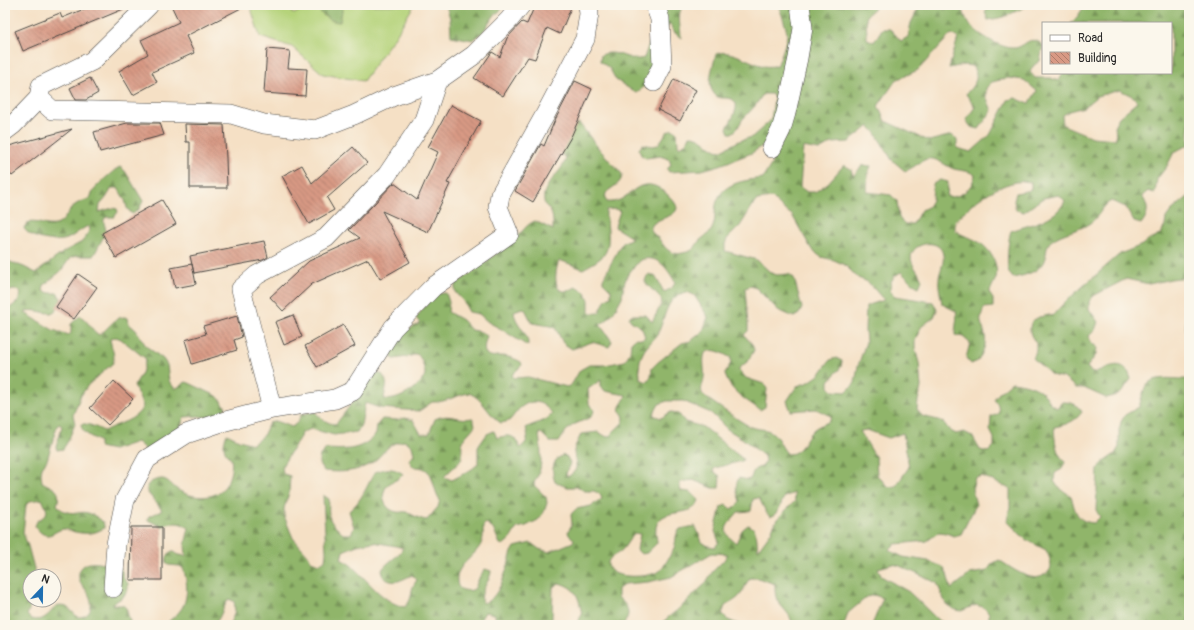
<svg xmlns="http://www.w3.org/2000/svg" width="1194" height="630" viewBox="0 0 1194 630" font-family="Pangolin,sans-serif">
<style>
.forest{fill:url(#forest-firs);stroke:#5e704a;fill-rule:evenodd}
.garden{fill:#b5d37a;stroke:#707f52}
.building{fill:url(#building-back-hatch)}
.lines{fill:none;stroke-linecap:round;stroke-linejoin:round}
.street-casing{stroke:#494642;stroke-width:20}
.street{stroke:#fff;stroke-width:19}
</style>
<defs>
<pattern id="forest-firs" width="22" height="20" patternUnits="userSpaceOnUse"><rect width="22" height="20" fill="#90b56a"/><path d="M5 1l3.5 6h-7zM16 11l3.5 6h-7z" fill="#769357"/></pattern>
<pattern id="building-back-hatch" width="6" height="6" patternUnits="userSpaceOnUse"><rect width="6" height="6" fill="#d89984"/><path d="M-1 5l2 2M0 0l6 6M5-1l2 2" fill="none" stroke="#af7d6c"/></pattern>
</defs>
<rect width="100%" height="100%" fill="#fbf7ec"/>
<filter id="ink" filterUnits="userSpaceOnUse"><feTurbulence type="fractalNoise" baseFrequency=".025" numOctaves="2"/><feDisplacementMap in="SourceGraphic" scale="8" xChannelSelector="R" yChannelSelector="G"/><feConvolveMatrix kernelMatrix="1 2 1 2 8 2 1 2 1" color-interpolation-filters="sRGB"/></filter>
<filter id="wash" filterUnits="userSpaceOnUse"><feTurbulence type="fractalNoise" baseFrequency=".012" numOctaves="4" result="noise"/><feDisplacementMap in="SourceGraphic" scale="16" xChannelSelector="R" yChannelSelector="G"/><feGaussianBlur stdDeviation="0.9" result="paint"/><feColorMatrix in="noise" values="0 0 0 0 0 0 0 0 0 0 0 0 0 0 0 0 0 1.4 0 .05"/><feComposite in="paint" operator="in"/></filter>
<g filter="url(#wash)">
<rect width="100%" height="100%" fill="#f5e0c5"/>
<!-- forest -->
<path class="forest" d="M 316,5 L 343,5 L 340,22 C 330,22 320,15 316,5 Z
M 446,5 L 506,5 L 493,17 L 483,32 L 473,40 L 451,36 L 450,18 Z
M 655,5 L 683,5 C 676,15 681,27 681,38 L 673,31 L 669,22 L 651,82 L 636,93 L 616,80 L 610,69 L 600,61 L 601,55 C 619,48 629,63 644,58 L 656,24 Z
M 779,5 L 878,5 L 866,16 L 867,39 L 874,42 L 882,29 L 890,29 L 901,41 L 908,37 L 911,23 L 920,5 L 938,5 L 945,10 L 947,5 L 962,5 C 963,10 965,18 968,22 C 975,33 1000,48 1013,48 C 1026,48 1028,33 1043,45 L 1040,61 L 1034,65 L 1030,72 L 1035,78 L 1051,78 L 1058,81 L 1063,73 L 1171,73 L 1171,23 L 1071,23 L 1078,16 L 1085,5 L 1185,5 C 1184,14 1182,26 1189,32 L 1189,145 L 1188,145 L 1174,152 L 1167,166 L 1157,179 L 1155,193 L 1148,191 L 1142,196 C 1149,207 1149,214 1141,224 L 1134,222 L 1126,207 L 1111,201 C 1102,206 1099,217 1090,223 C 1079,231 1062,232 1051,241 C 1046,245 1047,252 1045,258 C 1041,272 1026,275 1013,278 C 1012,276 1010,275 1009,273 C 1006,267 1008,238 1011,231 C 1030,224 1055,221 1065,201 L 1059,195 L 1043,198 L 1024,212 L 1016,210 L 1014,201 L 1016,193 L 1031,190 L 1031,182 C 1006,177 970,202 955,222 L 955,230 C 962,236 970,237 977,241 C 990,248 999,264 996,278 C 994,283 991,288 989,293 L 993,299 L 993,307 L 984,308 C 977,326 983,321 985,336 C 987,344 982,354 978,361 L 971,364 L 966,358 L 970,343 L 963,337 L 955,335 C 955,326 958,319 956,311 L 942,304 C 941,296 938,287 939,279 C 939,272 945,263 943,255 C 941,237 911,242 911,258 C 911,265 920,273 922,280 L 919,287 C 910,283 908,278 901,272 C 892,277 890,281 890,291 L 895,296 L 933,302 L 937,310 L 934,317 L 921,327 L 915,341 L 915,348 L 919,363 L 921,387 L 918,401 L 917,409 L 922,416 L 938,420 L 944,423 L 949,430 L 956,434 L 964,432 L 972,436 L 980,450 L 988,452 L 994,446 L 994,438 L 990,430 L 991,417 L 999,413 L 998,405 L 994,399 L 1000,392 L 1012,382 C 1028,384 1045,388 1050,404 L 1057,408 L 1062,402 C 1072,402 1077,404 1082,412 C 1075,422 1065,425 1054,427 C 1055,441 1055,452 1065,462 L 1062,469 L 1055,473 L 1054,481 L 1058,487 L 1071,496 C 1075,510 1076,522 1094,523 L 1100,517 L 1096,510 L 1098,470 L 1102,463 L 1115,454 L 1119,447 L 1119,430 L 1121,422 L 1125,415 L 1139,407 C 1141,400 1143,392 1146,386 C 1153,374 1178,380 1189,379 L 1189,625 L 989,625 L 989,613 L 983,607 L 976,605 L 961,611 L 953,609 L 946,604 L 937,583 L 900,566 L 893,564 L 878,568 L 881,576 L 909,592 L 939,621 L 950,625 L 872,625 L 883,598 L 874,595 L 867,597 L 848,613 L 844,625 L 792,625 C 792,614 782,609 777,600 C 775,595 775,590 775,584 L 758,578 L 750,578 C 746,583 745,587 742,592 C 739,599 731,602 725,606 L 722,614 L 728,620 L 740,625 L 659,625 L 681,607 L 705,584 L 713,571 L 724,560 L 728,554 L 712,553 L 671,577 L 648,582 L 625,584 L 618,589 L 618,597 C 628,607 632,612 623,625 L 575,625 L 582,615 C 579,599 578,588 559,583 L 553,587 L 552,619 L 547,625 L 496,625 L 495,614 L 485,612 L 477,625 L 229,625 C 234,615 236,612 234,601 L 228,599 L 219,618 L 214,625 L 165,625 C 169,620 175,617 179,612 C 189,601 188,581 183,568 L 180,566 L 168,565 L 166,563 L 167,557 L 170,552 L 173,552 L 179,555 L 186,556 L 185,545 L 189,528 C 182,522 170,521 162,527 L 148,520 L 148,517 C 153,513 158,514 162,510 L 148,493 L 147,486 C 150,481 157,479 163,479 C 169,480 173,487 178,490 C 193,499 218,501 227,483 C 230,476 233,467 231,459 C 223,451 222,445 227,434 L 239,440 L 253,444 L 263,436 L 269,423 L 275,421 L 292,427 L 298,422 L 301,414 L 315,412 C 321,418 327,424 336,424 L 375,373 L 382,374 C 390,385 385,388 384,399 C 396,403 422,387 425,374 C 425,371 424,368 423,365 C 422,360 420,357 417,354 L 407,357 L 394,359 L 391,357 C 391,343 405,329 418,325 L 420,323 L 416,318 L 434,294 L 446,293 L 449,302 L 448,312 L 462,320 L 471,330 L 481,332 L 487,336 C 485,342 481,354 490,356 C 493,357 496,356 499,356 C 507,356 514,358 521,362 L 522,365 L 512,375 L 514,378 L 528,377 L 567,387 L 572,384 L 580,370 L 589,365 L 605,365 L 625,361 L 630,352 L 631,342 L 636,338 L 642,339 L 645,337 L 642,328 L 631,321 L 629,318 L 631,315 L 646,315 L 652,322 L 662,303 C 661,293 649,290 645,281 L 647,276 L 649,274 L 655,276 L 664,292 C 669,290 674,287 675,282 C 667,268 658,254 640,260 L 628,274 L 624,284 L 622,297 L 614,312 L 608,319 L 600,325 L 612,341 L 609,347 L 592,342 L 572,349 L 563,343 L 556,329 L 551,326 L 532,323 L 525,309 L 522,308 L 514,311 C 514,324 529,332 528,345 L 526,345 L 501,329 L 488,322 L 479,314 L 469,312 L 463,301 L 455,292 L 455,285 L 457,283 C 478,269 497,253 516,237 C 525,230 524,226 535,221 L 553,230 C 553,219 554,213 545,205 C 538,185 562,175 566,158 L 548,142 L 576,124 L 579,123 L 600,150 L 622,174 C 622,185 612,186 606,193 L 605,199 L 607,202 C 629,205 635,175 659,188 C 664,191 677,202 677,208 C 676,218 655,217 651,227 C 650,232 656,236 659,239 C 665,248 671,256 683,253 C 686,252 689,252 692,250 C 695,248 697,244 699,241 C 702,238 706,236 709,233 C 714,228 715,220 715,213 C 716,184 739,181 763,178 L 771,165 L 778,144 L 769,141 L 752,153 L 720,165 L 702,170 L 669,172 L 667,169 L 671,165 L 669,159 L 660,156 L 646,158 L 641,155 L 639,149 L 643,144 L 652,146 L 658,145 L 667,132 L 672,129 L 677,132 L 678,145 L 680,147 L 685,144 L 690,136 C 703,135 710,150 720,151 L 739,141 L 752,137 L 769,122 L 771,119 L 774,99 L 772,94 L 763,94 L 755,106 L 742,120 L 737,129 L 732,133 L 729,133 L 727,128 C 731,120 743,103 731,99 C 726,97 722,99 718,97 C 715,96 712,91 711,88 C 708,78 714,64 716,54 C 730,48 750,63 764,66 C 768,67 773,66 777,66 C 779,62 788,38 787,33 C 786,25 781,14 779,5 ZM 951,34 L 958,38 L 949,68 L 964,65 L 972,66 C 981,79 974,84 966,94 L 975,107 L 966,120 L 971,127 L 979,129 L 992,111 L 986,96 L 986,88 L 992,82 L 1008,78 L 1024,80 L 1037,91 L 1029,104 L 1015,98 L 1008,100 L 990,135 L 971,152 L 957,148 L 957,140 L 952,135 L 929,141 L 885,121 L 878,106 L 896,80 L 918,70 ZM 1120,90 L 1134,97 L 1137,102 L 1119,117 L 1115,124 L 1116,139 L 1092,137 L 1063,125 L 1062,116 L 1069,111 L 1084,107 L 1097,96 ZM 869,126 L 875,132 L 892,160 L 905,171 C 914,168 920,161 927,159 C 937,157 945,166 954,169 C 962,171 968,170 975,175 C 972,189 961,198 947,197 L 948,182 L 940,180 L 933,184 L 932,200 L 928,207 L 921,210 L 913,224 L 905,224 L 899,218 L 897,201 L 891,195 L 867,192 L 868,173 L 871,166 L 863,165 L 853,176 L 851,169 L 844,165 L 828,183 L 815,192 L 807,192 L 800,187 L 803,147 L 819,150 L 832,143 L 849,142 ZM 772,198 L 782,208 L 792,215 L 812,250 L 821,257 L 834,260 L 845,265 L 858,278 L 868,282 L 884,300 L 866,306 L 865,330 L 866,342 L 858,366 L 855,383 L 846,392 L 833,391 L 829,387 L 829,381 L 841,367 L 842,361 L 836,358 L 830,360 L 819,375 L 809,382 L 797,386 L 787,401 L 791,411 L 816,409 L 831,416 L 830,421 C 825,424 817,426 813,430 C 804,439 802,454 788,454 C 781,448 780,440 774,434 C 768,428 758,430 751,427 C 747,426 704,397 703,395 C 699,389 704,383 704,377 C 705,368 702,361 705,353 C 714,347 722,353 731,358 L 731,363 L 725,373 C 728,391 747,400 760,410 L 765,407 L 767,389 L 764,384 L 746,378 L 738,369 L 748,361 L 754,350 L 752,344 L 744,335 L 748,331 L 748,325 L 745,288 L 751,286 L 756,288 L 778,310 L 794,317 L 799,314 L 802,308 L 794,278 L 789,274 L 777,275 L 771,273 L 757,260 L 725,251 L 725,244 L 727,239 L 740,226 L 753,205 L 757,200 ZM 615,209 L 620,211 L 615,226 L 616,228 L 632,238 L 624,242 L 620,246 L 603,279 L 603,282 L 611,290 L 611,296 L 606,299 L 599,313 L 591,313 L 589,311 L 589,300 L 585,292 L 576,287 C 572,289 565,293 560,290 C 553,284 556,268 559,261 L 562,261 L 583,269 C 602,258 610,256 608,231 C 608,224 605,218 606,210 ZM 687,292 L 694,295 L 708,317 L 703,331 L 691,341 L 682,343 L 657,363 L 652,368 L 651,376 L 647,382 L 640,379 C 640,372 638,362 642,355 C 645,347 652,342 657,335 C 666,318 665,296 687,292 ZM 601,380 L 601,386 L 605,391 L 626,395 C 625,401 620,404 619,410 C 632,422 616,426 610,436 L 607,437 L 598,432 L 581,434 C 579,440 574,446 574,452 C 575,465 581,469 567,477 L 566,474 L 570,463 L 567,457 L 564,455 C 552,459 551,471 555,482 L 567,487 L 577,487 L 585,491 L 594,491 L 600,494 L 602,499 L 591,506 L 576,509 L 572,513 L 571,515 L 572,524 L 568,532 L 569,535 L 574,539 L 573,542 L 549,552 L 539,549 L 531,543 L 515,547 L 512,552 C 507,567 500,600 483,603 C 477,592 491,581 491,571 L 485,569 L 480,576 L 475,588 C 472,591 468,591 464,590 C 459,589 458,587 457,582 C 455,565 475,557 481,544 C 484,538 483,532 483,526 L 486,523 C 495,528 496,536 500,544 L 503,545 L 510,539 L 517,528 L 526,526 L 538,520 L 544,512 L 547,503 L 546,497 L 534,485 C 534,480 538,477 539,473 C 543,460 540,445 539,433 L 541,433 L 550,442 L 559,442 L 566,431 L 573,425 L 591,417 L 593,415 L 594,409 L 589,404 L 588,389 ZM 469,393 C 484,399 488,415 501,423 C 504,422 508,422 510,420 C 513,417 515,413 518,410 C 531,397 543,401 552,414 C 545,423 536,422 526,428 C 529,437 528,442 520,448 C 515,435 510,434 497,438 L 494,431 L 487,434 L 478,447 L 478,464 C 471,471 461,475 452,480 L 444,477 C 449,471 455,467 460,461 C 464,456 461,449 462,443 C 464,436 471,432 475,425 L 473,418 C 458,421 449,412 435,419 L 429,434 L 421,434 L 413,420 L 405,418 L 397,420 L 382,419 L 377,425 L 376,434 C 361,451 347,450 326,449 L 320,455 L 319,464 L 324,471 C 341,473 359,472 373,462 C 386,452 387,442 406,441 L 412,446 L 414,454 L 409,460 L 413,467 C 437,466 430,485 440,500 L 438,507 L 427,520 C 418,519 414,515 406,512 C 403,511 400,513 397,512 C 385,510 380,497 386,487 C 391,480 397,482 403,474 C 394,467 385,468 375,472 C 367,485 362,501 349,511 L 354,527 L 351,534 L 343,534 C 328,520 328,519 329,499 L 323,495 L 326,552 L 325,560 L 319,564 L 311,561 L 308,555 L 293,538 L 284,516 L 284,508 L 289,493 L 290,476 L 283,474 L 282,466 L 303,432 L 311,429 L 334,435 L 357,432 L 361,425 L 365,403 L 380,408 L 419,411 L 432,402 C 445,403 456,395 469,393 ZM 667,401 L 683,401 L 711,413 L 727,429 L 743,439 L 764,456 L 765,462 L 762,467 C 754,468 753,471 751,478 L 748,480 L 739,478 C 734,486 737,492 740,501 L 737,506 L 731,509 L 726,505 L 721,507 L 715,531 L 719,542 L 715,547 L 708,546 L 702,542 L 698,532 L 695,526 L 680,529 C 674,536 677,540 674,548 C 672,552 664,567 661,570 C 652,578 606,581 608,563 C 609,556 619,554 623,549 C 627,544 630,538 634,533 L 640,534 L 637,550 L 641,554 L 647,553 L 657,543 C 657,538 655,532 656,527 C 661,505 693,520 699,500 L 690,492 L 681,491 L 680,488 L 680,482 L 693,480 L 713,488 L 719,488 L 720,476 L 713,471 L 715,468 L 742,461 L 743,459 L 703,427 L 685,422 L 678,413 L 671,412 L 661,418 L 653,415 L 659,404 ZM 867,430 L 889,438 L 903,433 L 909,467 L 896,486 L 888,487 L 877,475 L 876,458 L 860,431 ZM 982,476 L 1010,489 L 1010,507 L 1007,521 L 1025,539 L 1046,550 C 1048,554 1051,561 1051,565 C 1051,570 1048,573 1044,575 C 1032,584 1010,567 999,560 L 992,564 L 987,571 L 970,574 L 951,589 L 947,574 L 943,567 L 928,561 L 903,557 L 889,550 L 895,544 L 927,541 L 939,532 L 947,533 L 954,536 L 961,534 L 976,505 L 972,489 L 975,478 ZM 794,493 L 795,501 L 777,519 L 771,532 L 758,550 C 756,541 759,528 748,525 L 742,530 L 736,543 C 719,530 727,526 738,512 L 751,511 L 753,499 L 759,498 L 766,512 L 770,517 C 778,515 781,504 784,497 ZM 373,542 L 396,546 L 403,548 C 398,558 387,561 382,570 L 384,578 C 395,585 401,580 412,575 L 417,580 C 408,591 415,597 405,607 C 384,603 371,584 356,570 C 352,565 346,562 341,559 L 343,551 L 357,545 Z
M 989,5 L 1027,5 L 1025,7 L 1004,17 L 988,20 L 985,12 Z
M 120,167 L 125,171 L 143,201 L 139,209 L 133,214 L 131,213 L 127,208 L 125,200 L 118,188 L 112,188 L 106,198 L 100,205 L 99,212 L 113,208 L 117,209 L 118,212 L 114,217 L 107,217 L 104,219 C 103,224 107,228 105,234 L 95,253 L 93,256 L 76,256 L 70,258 L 61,271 L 44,285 L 43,291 L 50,293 L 57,293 L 61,298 C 60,305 58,310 51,313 C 42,313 35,309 26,311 L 25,313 L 53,330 L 69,335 L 71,333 L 71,324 L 80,316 C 89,321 90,329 99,335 C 108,330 116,313 128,318 L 129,324 L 136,330 L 146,346 L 163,359 L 167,365 L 169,381 L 175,389 L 186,382 L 189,383 L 217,396 L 226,407 L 221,415 L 203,417 L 199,416 L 184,417 L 178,436 L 145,451 L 144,448 L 137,442 L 113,450 L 99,447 L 99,441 C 92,437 81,433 81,424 C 89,423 97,428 104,431 C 118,423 137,421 143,406 L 134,386 L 142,373 L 146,359 L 121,339 L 116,337 L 110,339 C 111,347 116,356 113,363 L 88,385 L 80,397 L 73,415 L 75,424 L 68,441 L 63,449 L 57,450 L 56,447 L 62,426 L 59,424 L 57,426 L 47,460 L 42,467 L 41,474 L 42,482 C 54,489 62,489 57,505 C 60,508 62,511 67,512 C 82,515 83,508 98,518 C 103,521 104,523 104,528 C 93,535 83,534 71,531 C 69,531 67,529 65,529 C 55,528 48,545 35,526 L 37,521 C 50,513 48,512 42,499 L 30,501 L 26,505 L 23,533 L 28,546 L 36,576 L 30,576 L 30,600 L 33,600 L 27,615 L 31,619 C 56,626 51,586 77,617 C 92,618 94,604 88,593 C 86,589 82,586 80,582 C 79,579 78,574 80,570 C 87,556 110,566 121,569 L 124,579 L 128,583 L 128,589 L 123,597 L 112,604 L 114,605 L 123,605 L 126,608 L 131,625 L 5,625 L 5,311 C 12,306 23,301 20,291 L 14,290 L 5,292 L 5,260 L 24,267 L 36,273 L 65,251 L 82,242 L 87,235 L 90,228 L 88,226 C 81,229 74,236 67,239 C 56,243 29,239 24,228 L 27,223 C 38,220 45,227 56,225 C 63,223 66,215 71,209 C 76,202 83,202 90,198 C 96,185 99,184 109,175 C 113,172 115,169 120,167 Z
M 1189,196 L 1189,277 L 1171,279 L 1149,284 L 1126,279 L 1095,295 L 1089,301 L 1089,309 L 1098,322 L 1095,330 L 1089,336 L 1091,343 L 1097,347 L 1096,355 L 1087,367 L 1092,373 C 1107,369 1124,355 1131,379 L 1121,393 L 1114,396 L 1106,398 L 1084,388 L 1076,388 L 1064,378 L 1051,375 C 1045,368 1039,365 1033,358 L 1036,351 L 1036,343 C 1030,335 1028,330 1032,321 L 1039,317 L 1054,314 L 1065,302 L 1120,254 L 1142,245 L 1148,240 L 1155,238 L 1161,233 L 1165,226 L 1166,218 L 1171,211 Z
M 1189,314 L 1189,343 C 1185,333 1184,323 1189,314 Z"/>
<!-- garden -->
<path class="garden" d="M 254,5 L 282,5 L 294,14 L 309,5 L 316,5 C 320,14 329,22 340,22 L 343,5 L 414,5 L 396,35 L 363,81 L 323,74 L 292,47 L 260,37 L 251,8 Z"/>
<g id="blocks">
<!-- building -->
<path class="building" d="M 94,5 L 133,5 L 23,51 L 15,31 L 60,13 L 62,18 Z
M 171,5 L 247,5 L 186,36 L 194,53 L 152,72 L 157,82 L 133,95 L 119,71 L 148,54 L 141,40 L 179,22 Z
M 535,5 L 572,5 L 560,34 L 547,28 L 535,59 L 528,57 L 503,96 L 474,78 L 492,52 L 500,57 L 507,38 L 522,22 L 527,24 Z
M 267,49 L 290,51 L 288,68 L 307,69 L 305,96 L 264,93 Z
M 90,78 L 98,93 L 86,100 L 76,100 L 70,88 Z
M 674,79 L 696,90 L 680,121 L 658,110 Z
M 575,81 L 592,89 L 571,137 L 533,202 L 515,191 L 541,144 L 544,146 L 555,120 Z
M 451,105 L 481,121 L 447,183 L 450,184 L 428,232 L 382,211 L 410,262 L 380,279 L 368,259 L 312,284 L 283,311 L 270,297 L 309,261 L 360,238 L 349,230 L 394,183 L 417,200 L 438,152 L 428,147 Z
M 127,123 L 160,123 L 164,135 L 100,152 L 94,132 Z
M 185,124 L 224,125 L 226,158 L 227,188 L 190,188 L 190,142 L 186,142 Z
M 72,129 L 12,176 L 5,168 L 5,147 Z
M 353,147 L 367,163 L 327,198 L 334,210 L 309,224 L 282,176 L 302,165 L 312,183 Z
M 162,200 L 176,224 L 116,258 L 102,233 Z
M 264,241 L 268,257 L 263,260 L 194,273 L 190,256 Z
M 192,264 L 196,284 L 175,288 L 171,268 Z
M 78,274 L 97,287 L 74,319 L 56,307 Z
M 293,315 L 302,337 L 284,345 L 275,322 Z
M 237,316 L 242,337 L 234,340 L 237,350 L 192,364 L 185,340 L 206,334 L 203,326 Z
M 343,325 L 355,346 L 317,367 L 305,346 Z
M 114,381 L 133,399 L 108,425 L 90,408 Z
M 131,527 L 162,527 L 162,580 L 130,580 Z"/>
</g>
</g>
<g filter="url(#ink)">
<use href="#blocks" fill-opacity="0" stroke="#494642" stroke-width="1"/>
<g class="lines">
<!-- street casing -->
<g class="street-casing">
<path id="street" d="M 149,5 L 92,61 L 41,86 L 39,98 L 52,110 L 231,114 L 264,124 L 315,130 L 354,115 L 394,96 L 437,81 L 474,55 L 509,20 L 521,5
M 654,82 L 662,66 L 660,19 L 655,5
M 5,131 L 13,125 L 39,98
M 772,148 L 781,130 L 786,113 L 798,58 L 803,28 L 800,5
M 272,409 L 241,289 L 257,275 L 326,238 L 387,175 L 424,120 L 437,81
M 113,588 L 116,544 L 125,500 L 147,459 L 186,434 L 222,422 L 272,409 L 335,399 L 353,391 L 393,328 L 433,287 L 509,234 L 498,207 L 500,195 L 545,115 L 585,39 L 589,14 L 588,5"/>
</g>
<!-- street -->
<use href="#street" class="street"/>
</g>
</g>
<!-- margin -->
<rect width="1194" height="630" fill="none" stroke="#fbf7ec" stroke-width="20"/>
<!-- legend -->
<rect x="1042" y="22" width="130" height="52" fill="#fbf7ec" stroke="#a8a59f"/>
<rect x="1050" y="35" width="20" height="6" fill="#ffffff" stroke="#a8a59f"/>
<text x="1078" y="42" font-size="12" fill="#2b2b2b">Road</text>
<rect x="1050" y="52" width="20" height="12" fill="url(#building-back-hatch)" stroke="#a8a59f"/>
<text x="1078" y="62" font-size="12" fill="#2b2b2b">Building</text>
<!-- north arrow -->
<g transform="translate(42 588) rotate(22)"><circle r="19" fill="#fbf7ec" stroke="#a8a59f"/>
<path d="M0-3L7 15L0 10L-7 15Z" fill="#1f6fb2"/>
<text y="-6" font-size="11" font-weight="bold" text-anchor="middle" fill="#2b2b2b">N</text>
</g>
</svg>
